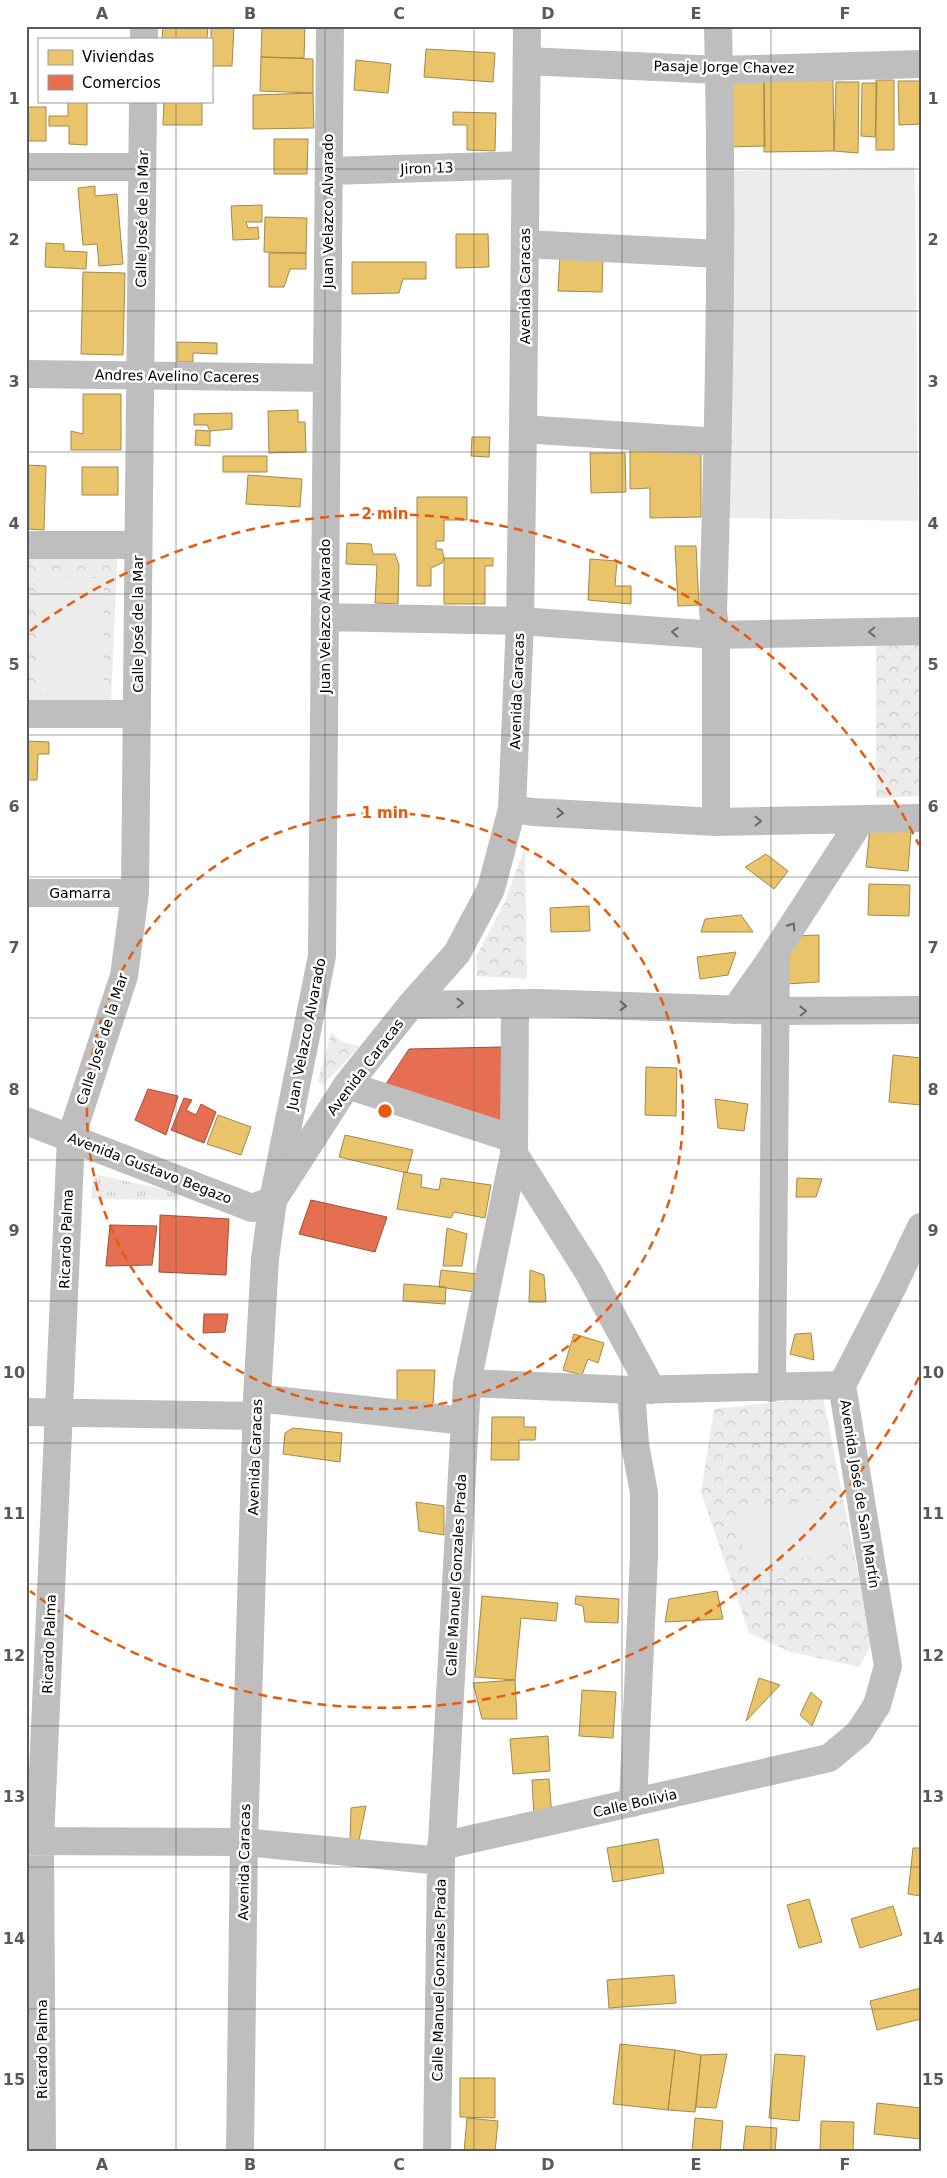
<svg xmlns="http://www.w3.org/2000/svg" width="947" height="2178" viewBox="0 0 947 2178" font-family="'DejaVu Sans',sans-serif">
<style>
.grass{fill:url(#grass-tufts)}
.forest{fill:url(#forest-crowns)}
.pitch{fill:#ececec}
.homes{fill:#e9c46a;stroke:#a3894a}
.shops{fill:#e76f51;stroke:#a24e39}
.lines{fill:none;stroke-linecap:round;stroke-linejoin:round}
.minor{stroke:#bebebe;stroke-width:28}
.major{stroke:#bebebe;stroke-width:28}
.oneway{stroke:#686868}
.grid{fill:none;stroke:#595959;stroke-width:1;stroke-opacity:0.55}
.ring{fill:none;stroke:#e8590c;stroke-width:2.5;stroke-dasharray:9 6}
.labels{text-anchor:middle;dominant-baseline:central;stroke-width:5;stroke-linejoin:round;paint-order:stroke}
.street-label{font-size:14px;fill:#000;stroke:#fff}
.centre{fill:#e8590c;stroke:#fff;stroke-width:2.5}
.ring-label{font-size:15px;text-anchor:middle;font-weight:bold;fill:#e8590c;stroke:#fff;stroke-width:5;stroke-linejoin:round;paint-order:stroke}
.neatline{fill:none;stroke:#595959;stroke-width:2}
.grid-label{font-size:16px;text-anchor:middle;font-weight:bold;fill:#595959}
</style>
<defs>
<pattern id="grass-tufts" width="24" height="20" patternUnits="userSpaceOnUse" patternTransform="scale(1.25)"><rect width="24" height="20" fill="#ececec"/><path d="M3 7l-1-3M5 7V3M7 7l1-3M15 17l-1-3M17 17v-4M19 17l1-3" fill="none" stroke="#c9c9c9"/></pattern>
<pattern id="forest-crowns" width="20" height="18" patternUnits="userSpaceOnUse" patternTransform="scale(1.25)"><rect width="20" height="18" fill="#ececec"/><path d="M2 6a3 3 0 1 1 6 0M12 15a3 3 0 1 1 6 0" fill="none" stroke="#c9c9c9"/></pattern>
</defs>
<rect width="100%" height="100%" fill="#fff"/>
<!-- grass -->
<path class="grass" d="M 94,1174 L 180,1193 L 178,1200 L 91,1199 Z"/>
<!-- forest -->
<path class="forest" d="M 26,559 L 117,559 L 111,704 L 26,704 Z
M 876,643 L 921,643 L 921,796 L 876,798 Z
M 525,847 L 527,979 L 477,976 L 476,957 L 504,904 Z
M 331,1033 L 343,1042 L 360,1046 L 323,1085 L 318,1081 Z
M 823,1397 L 872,1644 L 859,1667 L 790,1652 L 749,1633 L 701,1492 L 714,1409 Z"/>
<!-- pitch -->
<path class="pitch" d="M 915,167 L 918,521 L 729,518 L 732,171 Z
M 40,577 L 104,578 L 104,693 L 39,693 Z
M 835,1498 L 843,1552 L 745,1567 L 737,1512 Z"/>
<!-- homes -->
<path class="homes" d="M 163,26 L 208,26 L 207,39 L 162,39 Z
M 211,26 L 234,26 L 232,66 L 211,66 Z
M 262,26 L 305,26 L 304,58 L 261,57 Z
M 426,49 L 495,53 L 493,82 L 424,77 Z
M 261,57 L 313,59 L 313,93 L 260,91 Z
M 356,60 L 391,64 L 388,93 L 354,90 Z
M 727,80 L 764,80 L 765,146 L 727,147 Z
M 764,80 L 833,80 L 834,151 L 764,152 Z
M 876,80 L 894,80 L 894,150 L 876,150 Z
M 898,81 L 921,81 L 921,124 L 899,125 Z
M 836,82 L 859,82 L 858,153 L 834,151 Z
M 862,83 L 877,83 L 875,137 L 861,136 Z
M 313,93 L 314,128 L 253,129 L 253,95 Z
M 68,101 L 87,101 L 87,145 L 69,144 L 69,126 L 49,126 L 49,116 L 68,116 Z
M 164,101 L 202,101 L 202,125 L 163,125 Z
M 26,107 L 46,107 L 46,141 L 26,141 Z
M 453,112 L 496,113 L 495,151 L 467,150 L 467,125 L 453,125 Z
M 274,139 L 308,139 L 307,174 L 274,174 Z
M 95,186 L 95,196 L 117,194 L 123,264 L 99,266 L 97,244 L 83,245 L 78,188 Z
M 262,205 L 262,222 L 246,222 L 248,228 L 258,227 L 259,239 L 233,240 L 231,206 Z
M 265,217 L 307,218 L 306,253 L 264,252 Z
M 456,234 L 488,234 L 489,267 L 456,268 Z
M 46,243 L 64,244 L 64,251 L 87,252 L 86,269 L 45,267 Z
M 269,253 L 306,253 L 306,269 L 290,269 L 284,287 L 269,287 Z
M 560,255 L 603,256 L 602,292 L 558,291 Z
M 352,262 L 426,262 L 426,279 L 403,279 L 399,293 L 352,294 Z
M 83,272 L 125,273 L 123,355 L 81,354 Z
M 177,342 L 217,343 L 217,354 L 193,353 L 193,362 L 177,362 Z
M 83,394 L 121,394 L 121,450 L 71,450 L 71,431 L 83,434 Z
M 298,410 L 298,422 L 305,422 L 306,452 L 269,453 L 268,411 Z
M 232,413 L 232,429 L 210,431 L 207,425 L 194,425 L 194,414 Z
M 196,430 L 210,431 L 210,446 L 195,445 Z
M 472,437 L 490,437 L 489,457 L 471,456 Z
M 630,449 L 701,449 L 701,517 L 650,518 L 650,488 L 630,489 Z
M 590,453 L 625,453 L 626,492 L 591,493 Z
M 223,456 L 267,456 L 267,472 L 223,472 Z
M 26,465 L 46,466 L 44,530 L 26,529 Z
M 82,467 L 118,467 L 118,495 L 82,495 Z
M 248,475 L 302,479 L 300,507 L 246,504 Z
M 417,497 L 467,497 L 467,520 L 444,520 L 444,541 L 436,541 L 436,549 L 442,549 L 444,558 L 442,563 L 431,568 L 431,586 L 417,586 Z
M 347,543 L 371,544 L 373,554 L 395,554 L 399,565 L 398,604 L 375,603 L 377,565 L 346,564 Z
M 675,546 L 696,546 L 699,605 L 678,606 Z
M 444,558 L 493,558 L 493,566 L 485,566 L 485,604 L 444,604 Z
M 590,559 L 617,561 L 615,586 L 631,586 L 631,604 L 588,600 Z
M 26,741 L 49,742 L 49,754 L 38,754 L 37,780 L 26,780 Z
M 870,828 L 911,832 L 908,871 L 866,867 Z
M 766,854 L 788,871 L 774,889 L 745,867 Z
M 869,884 L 910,885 L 909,916 L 868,915 Z
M 589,906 L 590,931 L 551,932 L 550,908 Z
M 741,915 L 753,932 L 701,932 L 705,919 Z
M 819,935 L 819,982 L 786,984 L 785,950 L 794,936 Z
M 736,952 L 728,975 L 700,979 L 697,957 Z
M 893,1055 L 921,1058 L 921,1105 L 889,1102 Z
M 646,1067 L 677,1068 L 676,1116 L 645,1115 Z
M 715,1099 L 748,1104 L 744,1131 L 718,1128 Z
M 218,1115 L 251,1127 L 241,1155 L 207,1144 Z
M 345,1135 L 413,1150 L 407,1173 L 339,1157 Z
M 404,1172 L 422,1175 L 421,1187 L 439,1190 L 441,1178 L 491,1185 L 485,1218 L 454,1212 L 451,1218 L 397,1209 Z
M 797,1178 L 822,1179 L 816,1197 L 796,1197 Z
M 447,1228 L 467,1234 L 462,1266 L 443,1266 Z
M 441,1270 L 477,1274 L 475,1292 L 439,1287 Z
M 530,1270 L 544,1275 L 546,1302 L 529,1302 Z
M 404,1284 L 446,1287 L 445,1304 L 403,1301 Z
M 811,1333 L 814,1360 L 790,1354 L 795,1334 Z
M 574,1334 L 604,1343 L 598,1363 L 588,1359 L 582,1375 L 563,1370 Z
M 397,1370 L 435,1370 L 433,1404 L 397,1400 Z
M 492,1417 L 524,1417 L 524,1427 L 536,1427 L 535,1440 L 519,1440 L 519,1460 L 491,1460 Z
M 293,1428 L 342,1433 L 340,1462 L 283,1454 L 285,1433 Z
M 416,1502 L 444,1506 L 444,1535 L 419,1531 Z
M 717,1591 L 723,1619 L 665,1622 L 669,1599 Z
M 482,1596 L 558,1603 L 556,1621 L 521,1618 L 515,1680 L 475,1677 Z
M 576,1596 L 619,1599 L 618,1623 L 585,1622 L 583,1606 L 575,1604 Z
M 759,1678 L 780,1685 L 746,1721 Z
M 515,1680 L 517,1719 L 482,1719 L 473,1683 Z
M 582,1690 L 616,1692 L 613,1738 L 579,1736 Z
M 811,1692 L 822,1702 L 812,1726 L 800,1715 Z
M 548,1736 L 550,1771 L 513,1774 L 510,1739 Z
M 549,1779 L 552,1816 L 534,1817 L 532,1780 Z
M 366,1806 L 359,1840 L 350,1840 L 351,1808 Z
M 658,1839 L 664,1873 L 613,1882 L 607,1848 Z
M 913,1848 L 921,1848 L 921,1896 L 908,1894 Z
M 809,1899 L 822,1942 L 799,1948 L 787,1905 Z
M 893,1906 L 902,1935 L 860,1948 L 851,1919 Z
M 674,1975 L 676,2003 L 609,2008 L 607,1980 Z
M 921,1988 L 921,2019 L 877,2030 L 870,2001 Z
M 620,2044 L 675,2050 L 668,2110 L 613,2104 Z
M 675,2050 L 701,2055 L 695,2112 L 668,2110 Z
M 727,2054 L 716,2108 L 696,2107 L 701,2055 Z
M 775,2054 L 805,2056 L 799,2121 L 769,2118 Z
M 460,2078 L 495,2078 L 495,2118 L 460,2117 Z
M 877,2103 L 921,2108 L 921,2139 L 874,2134 Z
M 467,2118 L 498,2121 L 495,2152 L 464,2152 Z
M 695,2118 L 723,2121 L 720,2152 L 692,2152 Z
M 821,2121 L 854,2122 L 853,2152 L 820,2152 Z
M 746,2126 L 777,2128 L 775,2152 L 743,2152 Z"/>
<!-- shops -->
<path class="shops" d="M 501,1047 L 502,1125 L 384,1087 L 409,1049 Z
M 148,1089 L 178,1096 L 166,1135 L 135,1120 Z
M 184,1098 L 192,1100 L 186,1110 L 196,1115 L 201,1104 L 216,1112 L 204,1143 L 171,1130 Z
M 311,1200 L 387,1217 L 375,1252 L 299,1234 Z
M 160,1215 L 229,1219 L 226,1275 L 159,1272 Z
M 110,1225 L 157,1226 L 152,1265 L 106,1266 Z
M 204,1314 L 228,1314 L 225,1332 L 203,1333 Z"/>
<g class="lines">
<!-- minor -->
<path class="minor" d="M 144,39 L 144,26
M 527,61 L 719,70 L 921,64
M 26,167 L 142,167
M 329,171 L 525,165
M 525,244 L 720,254
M 26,374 L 327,378
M 523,429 L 718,442
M 26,545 L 138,545
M 325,617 L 520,621
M 26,714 L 137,714
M 512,809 L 533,812 L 716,822 L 921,818
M 716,822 L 716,635 L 713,611 C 719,416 723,221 718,26
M 26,893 L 135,893
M 735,1010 L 769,962 L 861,820
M 347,1085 L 514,1139
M 26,1121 L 252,1208 L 273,1200 L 322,956 L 330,26
M 514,1154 L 589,1273 L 652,1390
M 467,1383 L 631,1390 L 842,1385
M 772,1388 L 776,952
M 631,1390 L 635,1444 L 644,1493 L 644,1555 L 633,1803
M 257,1398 L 465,1421
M 26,1412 L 256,1416
M 26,1841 L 244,1842 L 441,1861
M 441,1846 L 829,1758 L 859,1733 L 877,1705 L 888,1666 L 842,1385 L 892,1288 L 921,1227
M 42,2152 L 40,1841 L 71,1137 L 124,976 L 135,893 L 143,101
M 437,2152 L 441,1861 L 467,1383 L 514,1154 L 515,1003"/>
<!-- major -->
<path class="major" d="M 520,621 L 716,635 L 921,631
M 411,1005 L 536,1003 L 776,1011 L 921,1010
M 240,2152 L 244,1842 L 257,1398 L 265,1259 L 273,1200 L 347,1085 L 411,1005 L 457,953 L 491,889 L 512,809 L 520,621 L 523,429 L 527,26"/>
</g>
<!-- one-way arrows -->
<defs><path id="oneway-chevron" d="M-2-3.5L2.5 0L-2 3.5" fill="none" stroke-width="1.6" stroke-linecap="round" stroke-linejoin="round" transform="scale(1.25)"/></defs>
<g class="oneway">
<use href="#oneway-chevron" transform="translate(675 632) rotate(-176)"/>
<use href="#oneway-chevron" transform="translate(872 632) rotate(179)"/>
<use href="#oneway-chevron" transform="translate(560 813) rotate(3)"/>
<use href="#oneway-chevron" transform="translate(758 821) rotate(-1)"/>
<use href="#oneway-chevron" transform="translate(792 926) rotate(-57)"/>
<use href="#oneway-chevron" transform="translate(460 1003) rotate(-1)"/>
<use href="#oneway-chevron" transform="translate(623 1006) rotate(2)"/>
<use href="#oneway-chevron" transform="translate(803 1011) rotate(-1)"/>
</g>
<!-- grid -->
<path class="grid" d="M 176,26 L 176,39M 325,26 L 325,2152M 474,26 L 474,2152M 622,26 L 622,2152M 771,26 L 771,2152M 176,101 L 176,2152M 26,169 L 921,169M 26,311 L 921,311M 26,452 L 921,452M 26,594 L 921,594M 26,735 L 921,735M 26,877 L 921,877M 26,1018 L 921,1018M 26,1160 L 921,1160M 26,1301 L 921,1301M 26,1443 L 921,1443M 26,1584 L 921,1584M 26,1726 L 921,1726M 26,1867 L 921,1867M 26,2009 L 921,2009"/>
<!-- distance rings -->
<g class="ring">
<circle cx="385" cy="1111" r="298"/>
<path d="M919 1377A597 597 0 0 1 30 1591M30 631A597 597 0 0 1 919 845"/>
</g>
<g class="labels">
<!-- street labels -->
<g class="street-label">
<text transform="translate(724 67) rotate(1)">Pasaje Jorge Chavez</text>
<text transform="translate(427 168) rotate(-2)">Jiron 13</text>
<text transform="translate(328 211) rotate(-90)">Juan Velazco Alvarado</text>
<text transform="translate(142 219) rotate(-89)">Calle José de la Mar</text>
<text transform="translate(525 286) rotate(-90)">Avenida Caracas</text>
<text transform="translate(177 376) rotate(1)">Andres Avelino Caceres</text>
<text transform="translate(325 616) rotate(-90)">Juan Velazco Alvarado</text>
<text transform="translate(138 624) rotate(-90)">Calle José de la Mar</text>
<text transform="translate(517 691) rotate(-88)">Avenida Caracas</text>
<text x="80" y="893">Gamarra</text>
<text transform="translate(306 1034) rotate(-79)">Juan Velazco Alvarado</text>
<text transform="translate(102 1039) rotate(-72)">Calle José de la Mar</text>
<text transform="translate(365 1067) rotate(-53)">Avenida Caracas</text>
<text transform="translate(150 1168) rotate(21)">Avenida Gustavo Begazo</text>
<text transform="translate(66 1239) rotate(-88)">Ricardo Palma</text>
<text transform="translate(255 1457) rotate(-88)">Avenida Caracas</text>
<text transform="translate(860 1494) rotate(81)">Avenida José de San Martín</text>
<text transform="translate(456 1575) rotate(-87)">Calle Manuel Gonzales Prada</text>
<text transform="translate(49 1644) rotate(-88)">Ricardo Palma</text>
<text transform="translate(635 1803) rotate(-13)">Calle Bolivia</text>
<text transform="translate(244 1862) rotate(-89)">Avenida Caracas</text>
<text transform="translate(439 1980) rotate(-89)">Calle Manuel Gonzales Prada</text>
<text transform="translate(42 2049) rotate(-90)">Ricardo Palma</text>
</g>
</g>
<circle cx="385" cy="1111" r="8" class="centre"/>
<g class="ring-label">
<text x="385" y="519">2 min</text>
<text x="385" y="818">1 min</text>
</g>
<!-- border -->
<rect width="947" height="2178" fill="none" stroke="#ffffff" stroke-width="55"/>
<!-- legend -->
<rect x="38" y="38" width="175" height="65" fill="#ffffff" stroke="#999999"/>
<rect x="48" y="50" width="25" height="15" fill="#e9c46a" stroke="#999999"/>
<text x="82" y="62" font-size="15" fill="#000000">Viviendas</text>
<rect x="48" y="75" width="25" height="15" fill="#e76f51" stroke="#999999"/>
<text x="82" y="88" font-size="15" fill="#000000">Comercios</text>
<rect x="28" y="28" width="892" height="2122" class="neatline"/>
<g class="grid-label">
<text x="102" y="19">A</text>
<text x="250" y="19">B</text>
<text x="399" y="19">C</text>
<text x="548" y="19">D</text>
<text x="696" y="19">E</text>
<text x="845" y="19">F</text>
<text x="14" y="104">1</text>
<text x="933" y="104">1</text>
<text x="14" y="245">2</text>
<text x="933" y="245">2</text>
<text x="14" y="387">3</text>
<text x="933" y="387">3</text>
<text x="14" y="529">4</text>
<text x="933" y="529">4</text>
<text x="14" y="670">5</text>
<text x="933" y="670">5</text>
<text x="14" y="812">6</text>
<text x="933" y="812">6</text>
<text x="14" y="953">7</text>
<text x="933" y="953">7</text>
<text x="14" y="1095">8</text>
<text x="933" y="1095">8</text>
<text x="14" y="1236">9</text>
<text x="933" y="1236">9</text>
<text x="14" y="1378">10</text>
<text x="933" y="1378">10</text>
<text x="14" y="1519">11</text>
<text x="933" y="1519">11</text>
<text x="14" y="1661">12</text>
<text x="933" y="1661">12</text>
<text x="14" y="1802">13</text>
<text x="933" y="1802">13</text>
<text x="14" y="1944">14</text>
<text x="933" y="1944">14</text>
<text x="14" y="2085">15</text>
<text x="933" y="2085">15</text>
<text x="102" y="2170">A</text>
<text x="250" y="2170">B</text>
<text x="399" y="2170">C</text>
<text x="548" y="2170">D</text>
<text x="696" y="2170">E</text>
<text x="845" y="2170">F</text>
</g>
</svg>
